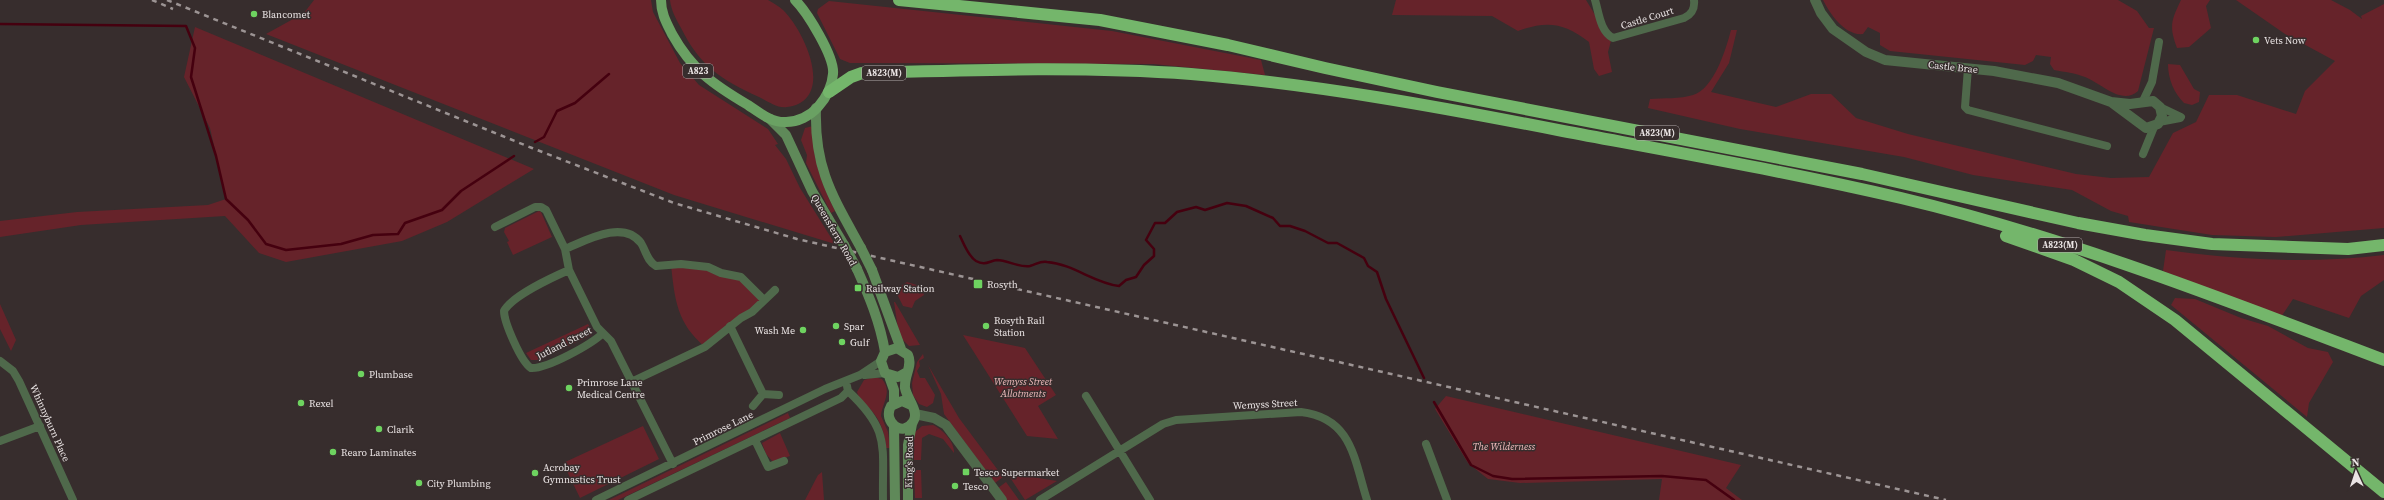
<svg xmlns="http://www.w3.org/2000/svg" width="2384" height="500" viewBox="0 0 2384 500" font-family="'Source Serif 4',serif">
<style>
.green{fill:#66232a}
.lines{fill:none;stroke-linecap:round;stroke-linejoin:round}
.stream{stroke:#45000f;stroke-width:2.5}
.minor{stroke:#4f694b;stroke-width:8}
.tertiary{stroke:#4f694b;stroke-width:10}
.secondary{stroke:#5f8959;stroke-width:10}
.primary{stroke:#6aa163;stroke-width:10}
.motorway{stroke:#74b66b;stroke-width:12}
.rail{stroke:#9c9494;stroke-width:2.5;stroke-dasharray:5 5;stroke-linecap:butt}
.secondary-bridge{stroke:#5f8959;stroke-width:10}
.poi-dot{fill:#6ed360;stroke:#372d2d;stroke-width:1.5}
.labels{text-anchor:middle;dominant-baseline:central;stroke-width:3;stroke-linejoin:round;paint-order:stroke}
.shield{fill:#372d2d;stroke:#b4adad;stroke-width:1}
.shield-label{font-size:9px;font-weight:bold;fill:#eae4e4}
.poi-label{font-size:10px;fill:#eae4e4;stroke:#372d2d;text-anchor:start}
.street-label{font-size:10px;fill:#eae4e4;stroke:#372d2d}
.park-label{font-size:10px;font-style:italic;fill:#f1bcbd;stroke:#372d2d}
</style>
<rect width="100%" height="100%" fill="#372d2d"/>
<!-- green -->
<path class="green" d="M 314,0 L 651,0 L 653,12 L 680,63 L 699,85 L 768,129 L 778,144 L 775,145 L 786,159 L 800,188 L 835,244 L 674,195 L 266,34 L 304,13 Z
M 670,0 L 768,0 C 773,3 779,6 783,10 C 804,30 837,100 787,107 C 778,109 767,101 759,97 C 720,79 700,66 681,28 C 676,19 671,10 670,0 Z
M 1396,0 L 1586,0 L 1611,41 L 1608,52 L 1612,72 L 1599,76 L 1594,69 L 1589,42 C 1565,23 1547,20 1518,31 L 1492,16 L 1392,15 Z
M 1823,0 L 2118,0 L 2137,11 L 2149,28 L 2154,28 L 2138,91 C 2122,106 2101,83 2085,77 C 2075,73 2065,72 2054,70 L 2050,64 L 2051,57 L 2036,55 L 2033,61 L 2025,65 L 1890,51 L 1880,45 L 1880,33 L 1868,27 L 1863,34 C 1845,36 1830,14 1823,0 Z
M 2181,0 L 2210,0 L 2206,6 L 2211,28 L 2189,47 L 2177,48 C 2169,26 2171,21 2181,0 Z
M 2236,0 L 2331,0 L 2350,10 L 2362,19 L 2361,16 L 2384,4 L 2384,228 L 2276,237 L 2212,235 L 2129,222 L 2128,216 L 2111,211 L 2072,190 L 1973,175 L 1904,157 L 1740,129 L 1648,108 L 1650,99 C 1664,98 1680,99 1693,95 C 1714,89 1726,49 1731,30 L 1737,30 L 1729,63 L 1711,92 L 1776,107 L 1811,94 L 1831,94 L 1856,118 L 1908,134 L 2076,174 L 2111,178 L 2149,177 L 2173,133 L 2196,122 L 2209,95 L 2237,95 L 2296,114 L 2305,91 L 2335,61 L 2285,34 Z
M 829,1 L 1112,31 L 1261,60 L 1265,75 L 1153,64 L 850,63 L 840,59 L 817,13 L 818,9 Z
M 195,27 L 534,169 L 447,222 L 402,241 L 286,262 L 259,253 L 225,216 L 81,225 L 0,237 L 0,221 L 77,212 L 208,205 L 226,199 L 210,128 L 184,77 Z
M 2168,64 L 2180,65 L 2194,89 L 2200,92 L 2199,102 L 2192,105 L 2184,103 C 2174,93 2168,79 2168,64 Z
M 813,126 C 811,156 822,184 835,211 L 831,213 L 806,163 L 807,155 L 801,140 L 805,128 Z
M 539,211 L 541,212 L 552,237 L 513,255 L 507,242 L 509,241 L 504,232 L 505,228 Z
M 2166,250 C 2238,260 2311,264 2384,255 L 2384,280 L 2361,296 L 2349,318 L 2293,299 L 2281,317 L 2163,271 Z
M 676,264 L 741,277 L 763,299 L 705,347 C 677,323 675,301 671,265 Z
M 907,282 L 920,286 L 924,295 L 915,301 L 912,308 L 903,306 L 895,290 Z
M 2175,298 L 2195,299 L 2241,318 L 2268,326 L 2308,348 L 2328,352 L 2333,362 L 2309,403 L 2307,417 L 2171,305 Z
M 894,302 L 895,302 L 920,345 L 909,346 L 902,339 L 898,329 Z
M 0,304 L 16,340 L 11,351 L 0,329 Z
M 588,324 L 592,331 L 591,335 L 540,360 L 531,360 L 526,353 Z
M 963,335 L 1025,348 L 1056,395 L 1038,406 L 1058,439 L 1027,436 Z
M 923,354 L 924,358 L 919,361 L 920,366 L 917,371 L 920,378 L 925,378 L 935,395 L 933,403 L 927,407 L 919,404 L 913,395 L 912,383 L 917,362 Z
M 928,365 L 959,418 L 1003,477 L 995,483 L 944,414 L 941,394 Z
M 874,377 L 882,379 C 893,392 882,403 881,416 L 888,432 L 890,448 L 886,448 C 885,434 881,421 871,410 C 866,404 859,400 857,392 L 864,380 Z
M 1446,396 L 1741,465 L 1726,488 L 1742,500 L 1659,500 L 1662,479 L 1520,483 L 1488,479 L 1468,463 L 1435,409 Z
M 788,413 L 790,418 L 618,500 L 609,500 Z
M 933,425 C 942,429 955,442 954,453 L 943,439 L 929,434 L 922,438 L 921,460 L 914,460 L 914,433 L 922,426 Z
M 643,426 L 659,459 L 580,498 L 563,463 Z
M 780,433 L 790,456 L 773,462 L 766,454 L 762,443 Z
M 914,470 L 921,470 L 922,498 L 915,498 Z
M 822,472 L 824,500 L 805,500 L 818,475 Z
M 1007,473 L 1057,481 L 1025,500 Z
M 1006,482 L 1019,500 L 1007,500 L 998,488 Z"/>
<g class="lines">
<!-- stream -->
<path class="stream" d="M 0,24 L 186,26 L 195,48 L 191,77 L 216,156 L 226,199 L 248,220 L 266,244 L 286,250 L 341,244 L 373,235 L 398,234 L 405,223 L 442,210 L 461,191 L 514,156
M 535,142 L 544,137 L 557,111 L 575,103 L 609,74
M 960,236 C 964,244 968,256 976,261 C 985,266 989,261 997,260 C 1007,260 1020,268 1030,266 C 1037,264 1040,261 1047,262 C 1073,264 1094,283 1119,286 L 1126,280 L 1136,277 L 1144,265 L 1154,256 L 1154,249 L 1146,240 L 1155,223 L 1165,223 L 1177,212 L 1196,207 L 1205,210 L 1227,203 L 1246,206 L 1273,218 L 1280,226 L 1290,226 L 1305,231 L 1328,243 L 1337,243 L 1364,258 L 1368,266 L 1377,272 L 1386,299 L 1424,378
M 1434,402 L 1471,465 L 1493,476 L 1512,479 L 1662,476 L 1706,480 L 1734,500"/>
<!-- minor -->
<path class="minor" d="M 1595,0 C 1599,13 1600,31 1613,38 L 1684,18 C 1692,14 1695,9 1694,0
M 1968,68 L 1965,107 L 1968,110 L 2107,146
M 2143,101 L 2152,82 L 2159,42
M 2160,107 L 2181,117
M 2159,122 L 2180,118
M 2143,154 L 2154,127
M 495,227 L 535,207 L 541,207 L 546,210 L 565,249 L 569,270 L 597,327 L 611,341 L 673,464
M 565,249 C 585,241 623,219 641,243 C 646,251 647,261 656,266 L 681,264 L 708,267 L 721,273 L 741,277 L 763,299
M 569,270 C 553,277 512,296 504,311 C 504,322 521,362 531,368 C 547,369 592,344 603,333
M 730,326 L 763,394
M 0,361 L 13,371 L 19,381 L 73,500
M 865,375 L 885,373
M 631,382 L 705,347 L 741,318 L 752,312 L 775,290
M 847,386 L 848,391 C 891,431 882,446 883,500
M 1086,396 L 1150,500
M 753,406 L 763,394 L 779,395
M 755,440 L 768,467 L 784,461
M 0,441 L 40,426
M 1426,444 L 1447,500
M 596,500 L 825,389 L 860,375 L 881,361
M 628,500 L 841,398 L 848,391
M 1040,500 L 1163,424 L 1176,420 L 1301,412 C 1352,418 1354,459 1367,500"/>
<!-- tertiary -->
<path class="tertiary" d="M 1815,0 L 1821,13 L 1833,29 L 1866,52 L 1885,60 L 1994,71 L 2058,83 L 2111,102 L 2146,128 L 2158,124 L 2162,116 L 2160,107 L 2153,101 L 2130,104 L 2111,102
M 915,414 L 934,418 L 946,425 L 1002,500"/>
<!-- secondary -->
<path class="secondary" d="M 816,108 C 814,169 833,197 861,248
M 770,119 L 786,135 L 812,191 L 844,245
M 857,269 C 869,296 880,322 885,352
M 872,270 L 901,349
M 907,372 L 898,377 L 885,373 L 881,361 L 885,352 L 897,348 L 908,355 C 913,366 904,375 905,388 C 907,399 920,412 913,422 C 903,438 882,422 891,406 L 902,401 L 911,405
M 889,376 L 894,390 L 894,404
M 894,426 L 895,500
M 908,500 L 908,445 L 912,424"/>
<!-- primary -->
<path class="primary" d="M 661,0 C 661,13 666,22 672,34 C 692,70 714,85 748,105 C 760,113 772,123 786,122 C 798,122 810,116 818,107 C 826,98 832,87 833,74 C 835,57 807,12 795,0"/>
<!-- motorway -->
<path class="motorway" d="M 899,0 L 1100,20 L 1228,45 L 1325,68 L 1437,92 L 1862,174 L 2078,223 L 2145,235 L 2212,244 L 2348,249 L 2384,245
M 829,92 L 851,77 L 862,73 C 970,70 1082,66 1191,74 C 1315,84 1440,107 1563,131 C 1675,152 1789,172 1901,198 C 2066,237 2226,300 2384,360
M 2006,236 L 2074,260 L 2119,282 L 2175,320 L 2384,492"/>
<!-- rail -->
<path class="rail" d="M 152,0 L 173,9
M 167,0 L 532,148 L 674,203 L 797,239 L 1946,500"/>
<!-- secondary-bridge -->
<path class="secondary-bridge" d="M 844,245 L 857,269
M 861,248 L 872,270"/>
</g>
<!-- markers -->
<g class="poi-dot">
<circle cx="254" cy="14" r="4"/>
<circle cx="2256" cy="40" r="4"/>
<rect x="973" y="279" width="10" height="10" rx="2"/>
<rect x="854" y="284" width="8" height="8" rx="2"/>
<circle cx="836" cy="326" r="4"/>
<circle cx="986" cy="326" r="4"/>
<circle cx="803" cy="330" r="4"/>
<circle cx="842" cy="342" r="4"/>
<circle cx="361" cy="374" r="4"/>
<circle cx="569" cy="388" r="4"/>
<circle cx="301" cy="403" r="4"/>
<circle cx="379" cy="429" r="4"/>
<circle cx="333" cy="452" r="4"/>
<rect x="962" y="468" width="8" height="8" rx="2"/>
<circle cx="535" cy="473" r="4"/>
<circle cx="419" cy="483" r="4"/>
<circle cx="955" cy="486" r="4"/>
</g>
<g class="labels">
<!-- shield labels -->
<g class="shield">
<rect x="683" y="64" width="30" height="14" rx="3"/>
<rect x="862" y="66" width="44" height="14" rx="3"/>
<rect x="1635" y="126" width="44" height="14" rx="3"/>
<rect x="2038" y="238" width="44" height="14" rx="3"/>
</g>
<g class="shield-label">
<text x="698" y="71">A823</text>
<text x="884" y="73">A823(M)</text>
<text x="1657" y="133">A823(M)</text>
<text x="2060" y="245">A823(M)</text>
</g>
<!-- poi labels -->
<g class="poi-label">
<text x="262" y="14">Blancomet</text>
<text x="2264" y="40">Vets Now</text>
<text x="987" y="284">Rosyth</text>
<text x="866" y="288">Railway Station</text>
<text x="994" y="320">Rosyth Rail<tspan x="994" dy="12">Station</tspan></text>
<text x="844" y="326">Spar</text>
<text x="795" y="330" text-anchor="end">Wash Me</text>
<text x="850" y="342">Gulf</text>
<text x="369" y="374">Plumbase</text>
<text x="577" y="382">Primrose Lane<tspan x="577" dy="12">Medical Centre</tspan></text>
<text x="309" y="403">Rexel</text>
<text x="387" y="429">Clarik</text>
<text x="341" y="452">Rearo Laminates</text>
<text x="543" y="467">Acrobay<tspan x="543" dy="12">Gymnastics Trust</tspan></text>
<text x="974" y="472">Tesco Supermarket</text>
<text x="427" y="483">City Plumbing</text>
<text x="963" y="486">Tesco</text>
</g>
<!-- street labels -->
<g class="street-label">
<text transform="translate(1647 18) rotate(-17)">Castle Court</text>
<text transform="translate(1953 67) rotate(6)">Castle Brae</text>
<text transform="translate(834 230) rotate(60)">Queensferry Road</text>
<text transform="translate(564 343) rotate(-27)">Jutland Street</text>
<text transform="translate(1265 404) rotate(-3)">Wemyss Street</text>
<text transform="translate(50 423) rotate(66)">Whinnyburn Place</text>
<text transform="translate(723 428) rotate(-26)">Primrose Lane</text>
<text transform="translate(909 462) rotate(-89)">King's Road</text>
</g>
<!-- park labels -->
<g class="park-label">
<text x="1023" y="381">Wemyss Street<tspan x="1023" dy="12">Allotments</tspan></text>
<text x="1504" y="446">The Wilderness</text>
</g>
</g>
<!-- north arrow -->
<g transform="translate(2356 472) rotate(357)" stroke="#372d2d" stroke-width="3" paint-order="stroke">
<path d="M0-3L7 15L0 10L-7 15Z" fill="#eae4e4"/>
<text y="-6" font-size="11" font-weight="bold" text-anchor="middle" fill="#eae4e4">N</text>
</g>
</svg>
